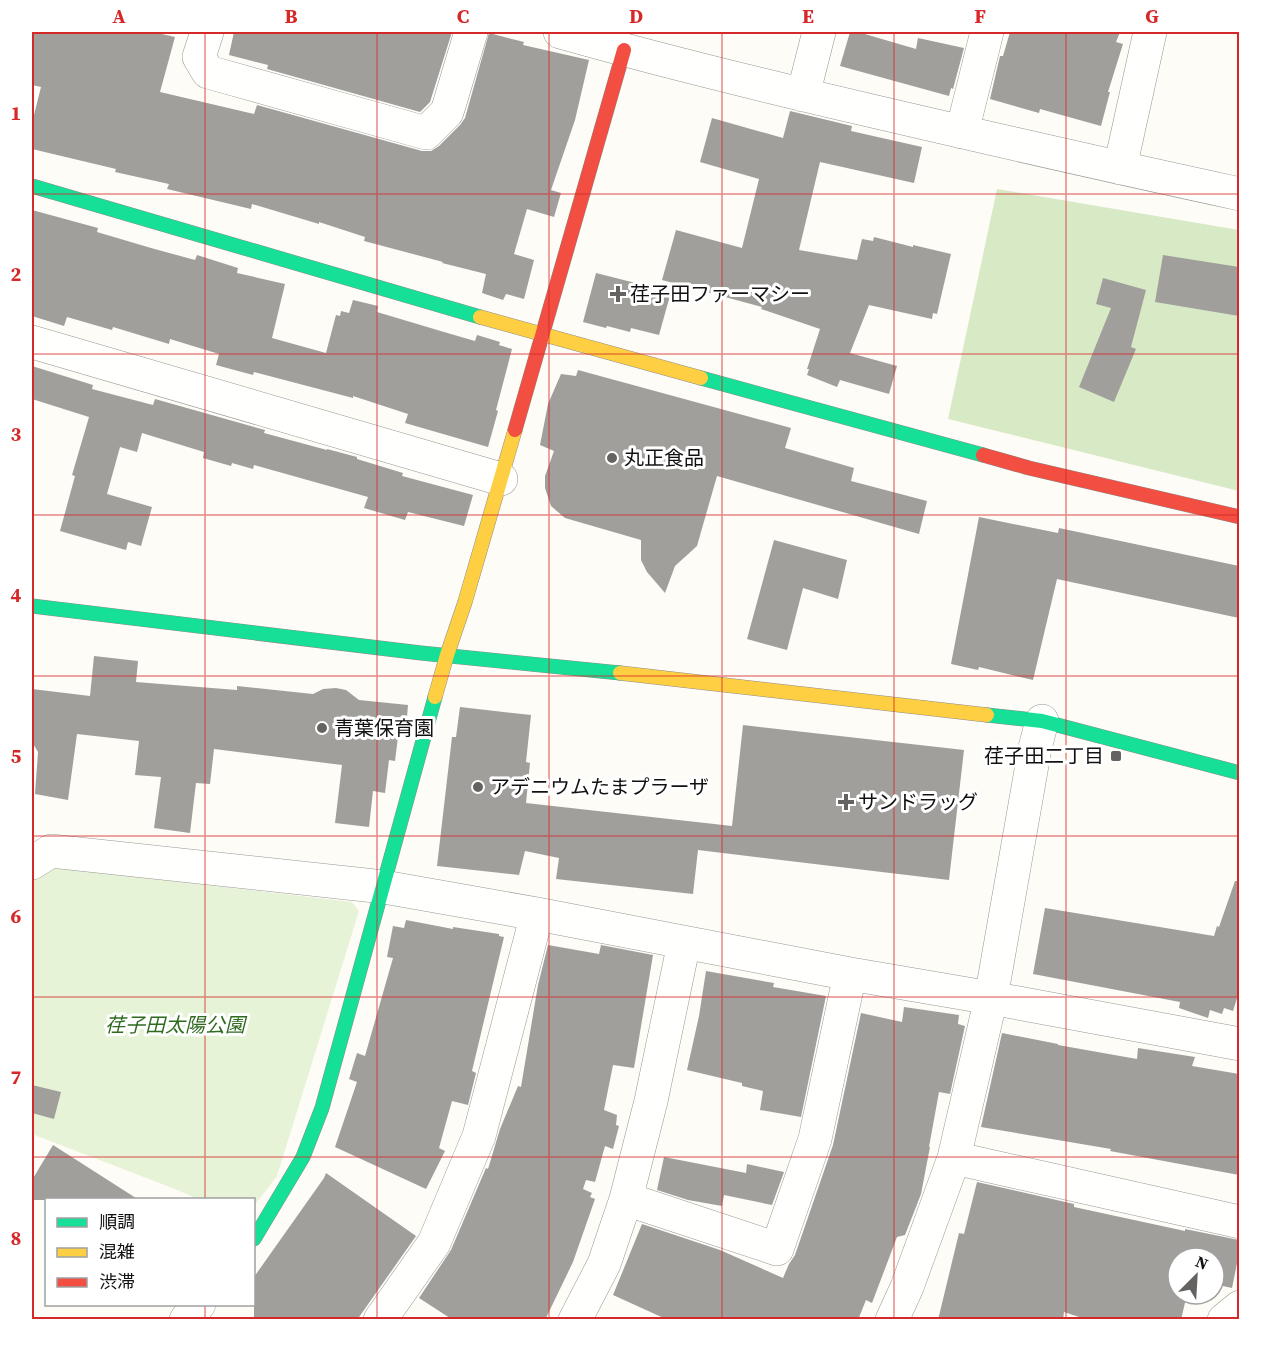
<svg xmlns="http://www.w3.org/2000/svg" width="1271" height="1351" viewBox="0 0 1271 1351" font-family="'Source Serif 4','Noto Sans JP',serif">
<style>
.green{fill:#e7f3d7}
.forest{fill:#d8eac5}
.building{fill:#a19f9c}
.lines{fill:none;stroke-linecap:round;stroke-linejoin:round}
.street-casing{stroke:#979795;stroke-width:34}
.fast-casing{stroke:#8e8d8b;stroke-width:15}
.slow-casing{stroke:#8e8d8b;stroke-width:15}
.jam-casing{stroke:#8e8d8b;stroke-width:15}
.street{stroke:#fffffe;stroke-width:33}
.fast{stroke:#16e098;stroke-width:14}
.slow{stroke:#ffcf43;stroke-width:14}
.jam{stroke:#f24e42;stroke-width:14}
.grid{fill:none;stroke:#d62828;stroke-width:1.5;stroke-opacity:0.55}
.poi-dot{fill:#646362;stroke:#fff;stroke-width:2}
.labels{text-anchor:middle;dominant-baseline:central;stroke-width:6;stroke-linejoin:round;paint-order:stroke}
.poi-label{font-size:20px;fill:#111;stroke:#fff;text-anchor:start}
.park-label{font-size:20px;font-style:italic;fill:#2f6b1f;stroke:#fff}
.neatline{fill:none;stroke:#d62828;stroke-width:2}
.grid-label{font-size:20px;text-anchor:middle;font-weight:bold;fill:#d62828}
</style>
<rect width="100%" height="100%" fill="#fdfcf7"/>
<!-- green -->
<path class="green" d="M 49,865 L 120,875 L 352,902 L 359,911 L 277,1176 L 254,1206 L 254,1200 L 198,1199 L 175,1189 L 32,1134 L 32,881 Z"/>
<!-- forest -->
<path class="forest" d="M 997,189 L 1239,230 L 1239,491 L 948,419 Z"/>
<!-- building -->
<path class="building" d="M 32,32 L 153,32 L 175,37 L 160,92 L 254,114 L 257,105 L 422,151 L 431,151 L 439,146 L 460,125 L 465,118 L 489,33 L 524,42 L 523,45 L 589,60 L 575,120 L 551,190 L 561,193 L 554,217 L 527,209 L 514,254 L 534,260 L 524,299 L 506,294 L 503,300 L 482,293 L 486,274 L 442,263 L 443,262 L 364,241 L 365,237 L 319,222 L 319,224 L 252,204 L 251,209 L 167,189 L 169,184 L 115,172 L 116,169 L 32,149 L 32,123 L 41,87 L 32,85 Z
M 234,32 L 452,32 L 430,102 L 420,112 L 267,69 L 268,65 L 229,55 Z
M 850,32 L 858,32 L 916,49 L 918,38 L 964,48 L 953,89 L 951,88 L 949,96 L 840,66 Z
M 1010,32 L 1120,32 L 1116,42 L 1123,44 L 1108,92 L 1110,92 L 1101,126 L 1040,109 L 1039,113 L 990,99 L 1000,56 L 1003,56 Z
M 790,111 L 852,126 L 851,131 L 922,147 L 914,183 L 820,162 L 799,250 L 857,260 L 862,239 L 873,241 L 874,237 L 913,247 L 913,245 L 951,254 L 937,314 L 933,313 L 932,319 L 869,305 L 850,353 L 897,366 L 889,394 L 840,380 L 837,387 L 807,375 L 809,369 L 807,369 L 820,329 L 761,309 L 762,307 L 662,280 L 676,230 L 742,248 L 759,179 L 700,162 L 712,118 L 783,138 Z
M 32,210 L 98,228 L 97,232 L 151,248 L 195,260 L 197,255 L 238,268 L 237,273 L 285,284 L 272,338 L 326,353 L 336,315 L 340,316 L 341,311 L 349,313 L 353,300 L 378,306 L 377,312 L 444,332 L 475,341 L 477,335 L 500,342 L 499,345 L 512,349 L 496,410 L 498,411 L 488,447 L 405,423 L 408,414 L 353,396 L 353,398 L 254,372 L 253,375 L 216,365 L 219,354 L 170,339 L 169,344 L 113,327 L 112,330 L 67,317 L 64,326 L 32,316 Z
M 1163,255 L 1239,267 L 1239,316 L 1155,302 Z
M 596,273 L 671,292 L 659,335 L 631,328 L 630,332 L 607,326 L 606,328 L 583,322 Z
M 1103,278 L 1146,290 L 1131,347 L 1136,349 L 1114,402 L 1079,387 L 1111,308 L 1096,304 Z
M 32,366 L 93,385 L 92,389 L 153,405 L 155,399 L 265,430 L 264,433 L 327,450 L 327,449 L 357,457 L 357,459 L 403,473 L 402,476 L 473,495 L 464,526 L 408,512 L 405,520 L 364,508 L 368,497 L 254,465 L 253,469 L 232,463 L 231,466 L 203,458 L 204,452 L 142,433 L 137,452 L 120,447 L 107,494 L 152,507 L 141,546 L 128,542 L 126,550 L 60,531 L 75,476 L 72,475 L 89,417 L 32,399 Z
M 578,370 L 791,428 L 785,448 L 854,468 L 851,481 L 927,501 L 919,534 L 717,476 L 697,546 L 675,566 L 665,593 L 647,572 L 641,560 L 641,540 L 565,518 L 551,506 L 545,488 L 545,476 L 554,451 L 540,445 L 548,404 L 561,374 L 576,376 Z
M 979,517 L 1058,533 L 1059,528 L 1239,566 L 1239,618 L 1057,579 L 1033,680 L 979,667 L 978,670 L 951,664 Z
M 774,540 L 847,560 L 838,599 L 803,588 L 787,650 L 747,639 Z
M 94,656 L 138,661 L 136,682 L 237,690 L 237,686 L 313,694 L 323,689 L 336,688 L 346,690 L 359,700 L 408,705 L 406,729 L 399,729 L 395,761 L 389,760 L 385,793 L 373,791 L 369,827 L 335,823 L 342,765 L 214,749 L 210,784 L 196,783 L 190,833 L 154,828 L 161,777 L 135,775 L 139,741 L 77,734 L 68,800 L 35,794 L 38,752 L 32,742 L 32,689 L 90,696 Z
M 460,707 L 531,715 L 526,762 L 530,763 L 526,803 L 732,826 L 743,725 L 964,750 L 949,880 L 698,850 L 693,894 L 556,879 L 559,858 L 525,851 L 519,875 L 437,866 L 452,737 L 456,737 Z
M 1235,881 L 1239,881 L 1239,992 L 1233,1011 L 1224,1008 L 1222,1014 L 1210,1010 L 1208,1018 L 1179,1008 L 1180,1002 L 1033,974 L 1045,908 L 1214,936 L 1217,926 L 1219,927 Z
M 406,920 L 453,929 L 453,927 L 499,934 L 499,936 L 504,937 L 472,1071 L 476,1073 L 468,1105 L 452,1101 L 439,1148 L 445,1151 L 426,1189 L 335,1147 L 357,1082 L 349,1079 L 357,1053 L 365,1056 L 393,958 L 387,957 L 393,926 L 404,928 Z
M 548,945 L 599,954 L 601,945 L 653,955 L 634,1068 L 613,1065 L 604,1110 L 617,1115 L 616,1125 L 619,1126 L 613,1149 L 605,1146 L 595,1182 L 586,1180 L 583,1189 L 592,1193 L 590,1197 L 595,1199 L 573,1262 L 545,1320 L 453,1320 L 419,1298 L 451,1250 L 486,1168 L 488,1169 L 500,1129 L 518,1086 L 521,1087 L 538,985 Z
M 706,971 L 774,983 L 773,987 L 826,996 L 801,1117 L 760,1110 L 763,1091 L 742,1086 L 742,1083 L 687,1070 L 699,1016 Z
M 904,1007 L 959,1015 L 958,1024 L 965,1026 L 950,1094 L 939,1092 L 929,1147 L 930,1147 L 921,1194 L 916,1207 L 905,1235 L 897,1237 L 872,1303 L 866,1300 L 858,1320 L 668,1320 L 613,1295 L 642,1224 L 720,1250 L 783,1278 L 789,1264 L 795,1255 L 833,1145 L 861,1013 L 902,1022 Z
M 1002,1033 L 1058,1044 L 1058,1045 L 1137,1059 L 1138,1048 L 1195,1057 L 1192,1066 L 1239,1074 L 1239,1175 L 1110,1151 L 1111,1149 L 981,1127 Z
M 32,1085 L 61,1092 L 54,1119 L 32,1113 Z
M 53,1145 L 139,1200 L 32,1200 L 32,1180 Z
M 664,1157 L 746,1173 L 747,1164 L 784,1172 L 772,1205 L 724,1195 L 722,1206 L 688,1200 L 657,1190 Z
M 326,1173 L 416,1236 L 357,1320 L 254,1320 L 254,1277 L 324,1178 Z
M 977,1182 L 1074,1204 L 1074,1207 L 1185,1231 L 1185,1229 L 1239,1240 L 1239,1254 L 1232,1288 L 1214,1284 L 1214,1258 L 1178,1258 L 1178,1294 L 1187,1294 L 1181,1320 L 1088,1320 L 1064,1312 L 1063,1320 L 938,1320 L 959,1233 L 964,1234 Z"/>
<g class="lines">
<!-- street casing -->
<g class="street-casing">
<path id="street" d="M 207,32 L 199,57 L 208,72 L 426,133 L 447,112 L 471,32
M 560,32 C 662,61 765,86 868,110 C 992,139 1115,167 1240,194
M 803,95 L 819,32
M 962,132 L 987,32
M 1120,168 L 1150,32
M 32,342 L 501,479
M 32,863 L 51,851 L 384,887 L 537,914 L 850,974 L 991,998 L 1240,1044
M 954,1158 L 1240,1222
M 626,1199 L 777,1249 L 815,1139 L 850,974
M 186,1320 L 199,1304
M 380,1320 L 434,1243 L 479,1136 L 537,914
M 575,1320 L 604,1264 L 626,1199 L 651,1101 L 684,943
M 892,1320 L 907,1287 L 954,1158 L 991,998 L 1035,748 L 1042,721
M 1224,1320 L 1240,1307"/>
</g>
<!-- fast casing -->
<g class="fast-casing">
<path id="fast" d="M 32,186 L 480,317
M 701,378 L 983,455
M 32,606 L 421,653 L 620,673
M 987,715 L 1042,721 L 1240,773
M 254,1239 L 303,1157 L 322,1108 L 435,697"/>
</g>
<!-- slow casing -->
<g class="slow-casing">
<path id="slow" d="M 480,317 L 701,378
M 620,673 L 987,715
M 435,697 L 447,655 L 465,602 L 515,430"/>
</g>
<!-- jam casing -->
<g class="jam-casing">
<path id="jam" d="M 515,430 L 624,50
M 983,455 L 1029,468 L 1240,517"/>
</g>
<!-- street -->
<use href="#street" class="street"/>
<!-- fast -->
<use href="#fast" class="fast"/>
<!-- slow -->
<use href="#slow" class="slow"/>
<!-- jam -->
<use href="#jam" class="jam"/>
</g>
<!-- grid -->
<path class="grid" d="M 205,32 L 205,1200M 377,32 L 377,1320M 549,32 L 549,1320M 722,32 L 722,1320M 894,32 L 894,1320M 1066,32 L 1066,1320M 32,194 L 1240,194M 32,354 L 1240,354M 32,515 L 1240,515M 32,676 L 1240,676M 32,836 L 1240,836M 32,997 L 1240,997M 32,1157 L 1240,1157M 205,1304 L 205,1320"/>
<!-- markers -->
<g class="poi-dot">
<path d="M615 285h6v6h6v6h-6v6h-6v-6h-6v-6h6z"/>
<circle cx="612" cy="458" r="6"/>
<circle cx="322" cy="728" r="6"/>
<rect x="1110" y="750" width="12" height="12" rx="3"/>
<circle cx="478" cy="787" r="6"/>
<path d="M843 793h6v6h6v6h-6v6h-6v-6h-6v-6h6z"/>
</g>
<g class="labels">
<!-- poi labels -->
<g class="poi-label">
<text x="630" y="294">荏子田ファーマシー</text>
<text x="624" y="458">丸正食品</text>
<text x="334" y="728">青葉保育園</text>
<text x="1104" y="756" text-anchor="end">荏子田二丁目</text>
<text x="490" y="787">アデニウムたまプラーザ</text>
<text x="858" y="802">サンドラッグ</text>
</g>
<!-- park labels -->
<g class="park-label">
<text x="175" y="1025">荏子田太陽公園</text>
</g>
</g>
<!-- border -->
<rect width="1271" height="1351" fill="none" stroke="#ffffff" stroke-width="66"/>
<!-- legend -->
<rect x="45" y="1198" width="210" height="108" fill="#ffffff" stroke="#a0a0a0" stroke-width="1.5"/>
<rect x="57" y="1218" width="30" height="9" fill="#16e098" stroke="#a0a0a0" stroke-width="1.5"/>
<text x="99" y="1228" font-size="18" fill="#111111">順調</text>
<rect x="57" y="1248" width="30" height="9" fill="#ffcf43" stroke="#a0a0a0" stroke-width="1.5"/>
<text x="99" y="1258" font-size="18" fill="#111111">混雑</text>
<rect x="57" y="1278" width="30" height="9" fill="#f24e42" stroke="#a0a0a0" stroke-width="1.5"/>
<text x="99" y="1288" font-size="18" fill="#111111">渋滞</text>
<!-- north arrow -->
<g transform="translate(1196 1276) rotate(24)"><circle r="28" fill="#ffffff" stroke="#a0a0a0" stroke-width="1.5"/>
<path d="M0-4.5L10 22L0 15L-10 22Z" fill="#646362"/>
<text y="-9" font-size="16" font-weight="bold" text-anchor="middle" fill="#111111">N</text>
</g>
<rect x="33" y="33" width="1205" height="1285" class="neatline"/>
<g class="grid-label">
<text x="119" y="23">A</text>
<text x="291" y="23">B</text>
<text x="463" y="23">C</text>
<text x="636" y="23">D</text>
<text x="808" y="23">E</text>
<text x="980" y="23">F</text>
<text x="1152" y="23">G</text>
<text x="16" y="120">1</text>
<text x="16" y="281">2</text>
<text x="16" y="441">3</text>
<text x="16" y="602">4</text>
<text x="16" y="763">5</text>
<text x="16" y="923">6</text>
<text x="16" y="1084">7</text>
<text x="16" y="1245">8</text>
</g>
</svg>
